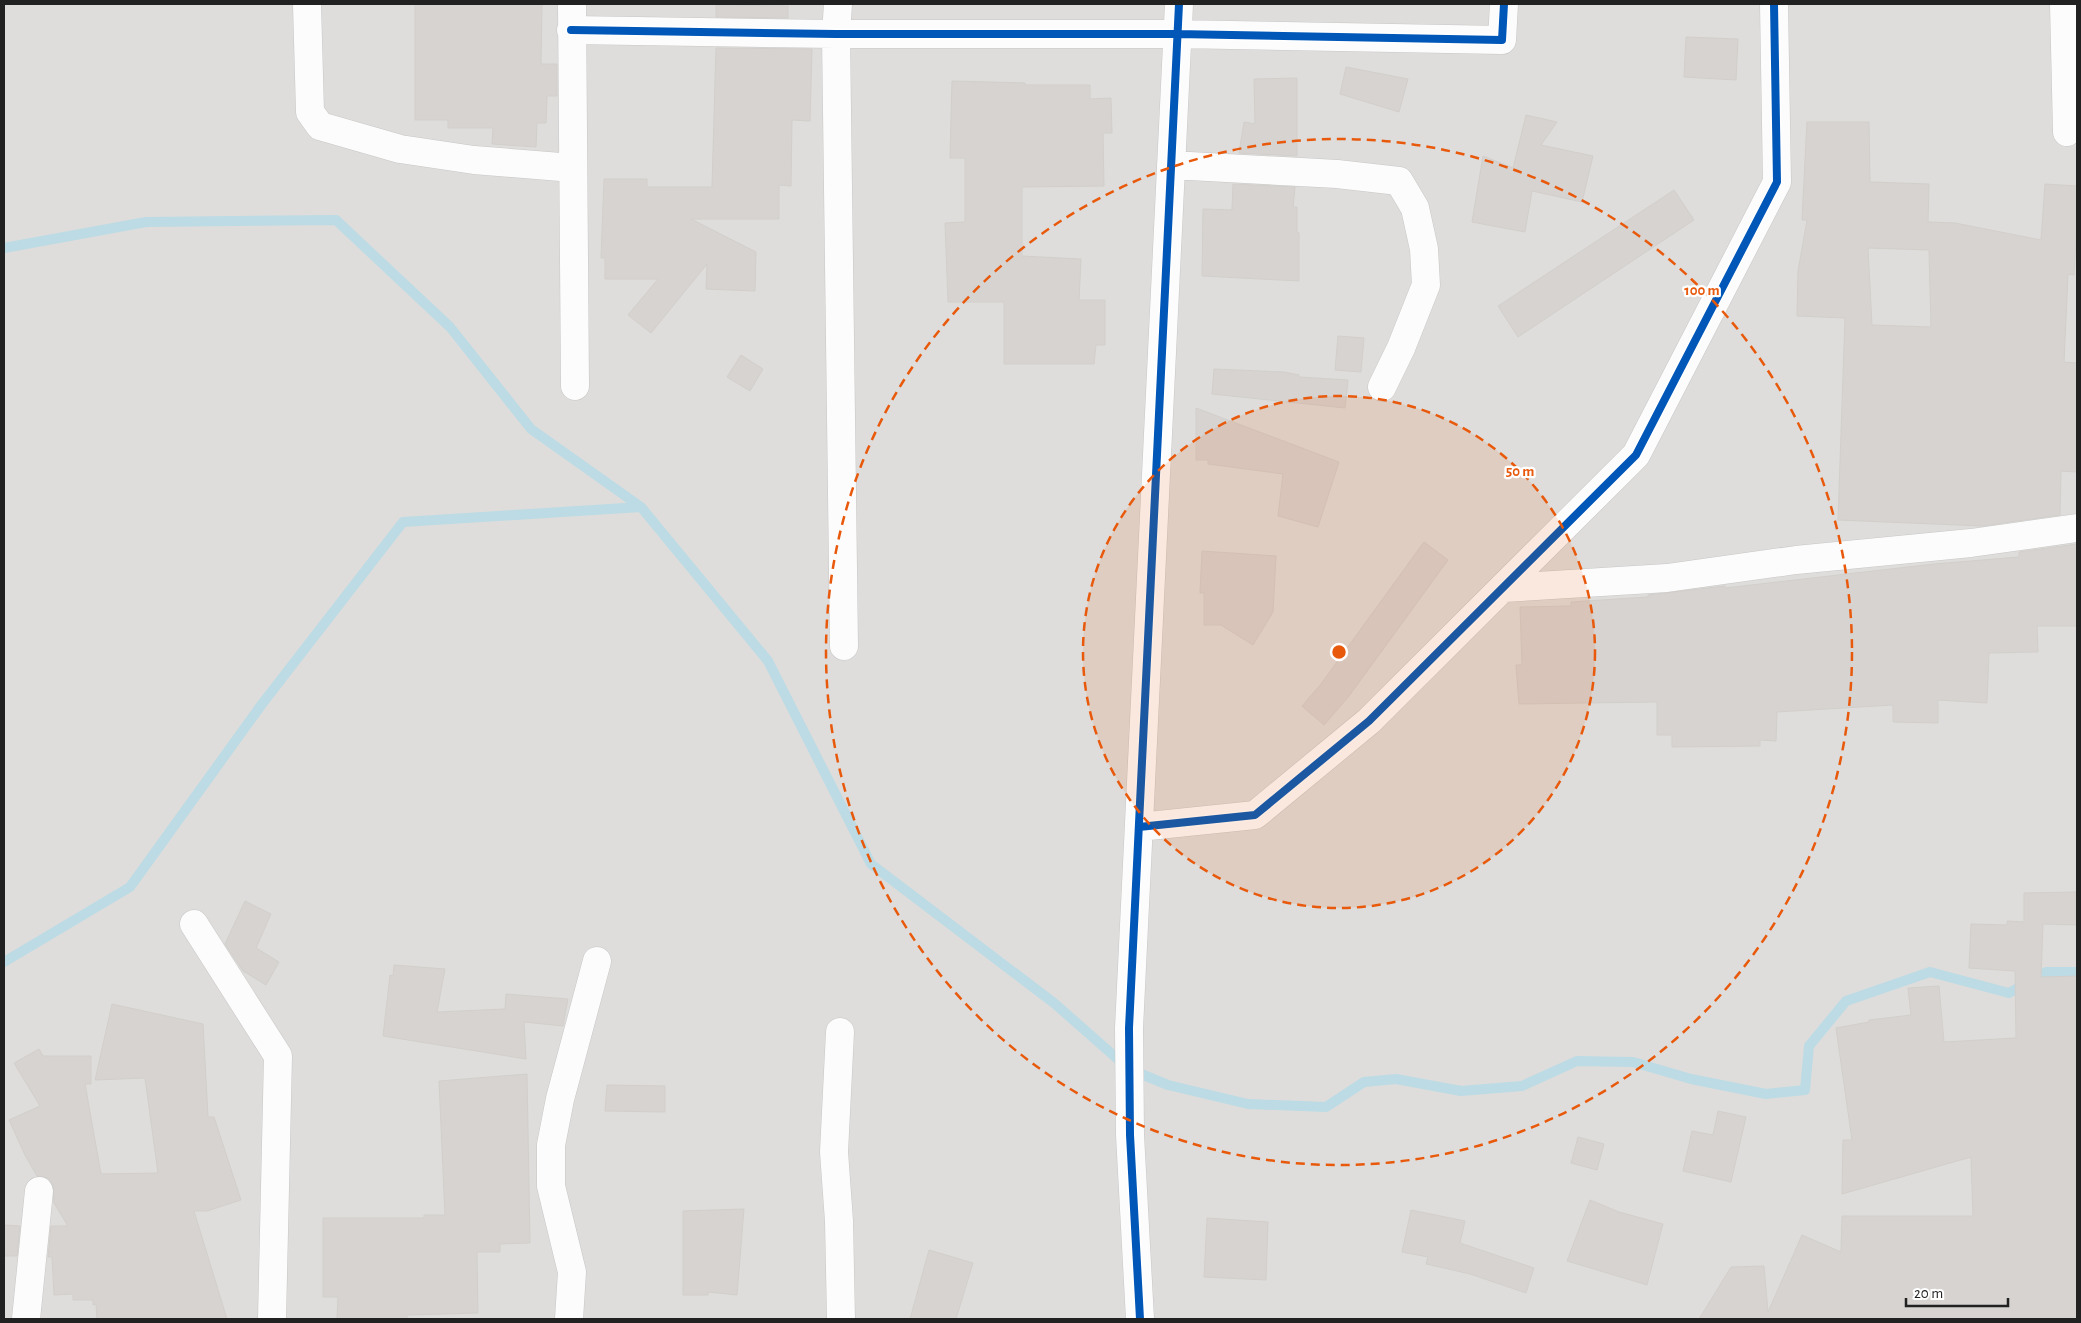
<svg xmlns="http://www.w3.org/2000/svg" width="2081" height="1323" viewBox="0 0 2081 1323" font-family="'Alegreya Sans',sans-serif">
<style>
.residential{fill:#dedddb}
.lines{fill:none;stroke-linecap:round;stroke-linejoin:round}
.stream{stroke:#bcdbe4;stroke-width:10}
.building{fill:#d6d3d1;stroke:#d2cfcb;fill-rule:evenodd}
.minor-casing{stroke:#c8c7c6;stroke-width:29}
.minor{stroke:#fdfcfc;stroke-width:28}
.cycleway-casing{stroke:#fff;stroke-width:11}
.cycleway{stroke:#0057b8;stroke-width:8}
.ring{fill:none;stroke:#e8590c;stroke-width:2.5;stroke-dasharray:9 6}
.centre{fill:#e8590c;stroke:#fff;stroke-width:2.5}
.ring-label{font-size:15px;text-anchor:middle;font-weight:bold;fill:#e8590c;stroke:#fff;stroke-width:4.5;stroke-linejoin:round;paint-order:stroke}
</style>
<rect width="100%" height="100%" fill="#efedea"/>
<!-- residential -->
<path class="residential" d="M 4,4 L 2077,4 L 2077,1319 L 4,1319 Z"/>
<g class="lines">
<!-- stream -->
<path class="stream" d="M 4,248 L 146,222 L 336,220 L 450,327 L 531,429 L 641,507 L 768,661 L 871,864 L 1054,1003 L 1129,1069 L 1168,1085 L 1248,1104 L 1326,1107 L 1364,1082 L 1396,1079 L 1461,1091 L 1522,1086 L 1577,1061 L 1633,1062 L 1691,1079 L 1766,1094 L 1805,1090 L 1809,1046 L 1846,1001 L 1930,972 L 2009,993 L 2046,972 L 2077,972
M 4,962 L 130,887 L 262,704 L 403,522 L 641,507"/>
</g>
<!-- building -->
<path class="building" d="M 415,4 L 542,4 L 541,64 L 557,64 L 557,96 L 547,96 L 546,123 L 537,123 L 536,147 L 492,144 L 493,128 L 448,128 L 448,120 L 415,120 Z
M 716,5 L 788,6 L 788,18 L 716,17 Z
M 1686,37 L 1738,39 L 1736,80 L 1684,77 Z
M 716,48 L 812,49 L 810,121 L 792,120 L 791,186 L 779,185 L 779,219 L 691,219 L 756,252 L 755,291 L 706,289 L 707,264 L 651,333 L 628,315 L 658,279 L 605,279 L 605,258 L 601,258 L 604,179 L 647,179 L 647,187 L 712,187 Z
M 1346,67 L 1408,79 L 1399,112 L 1340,94 Z
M 1297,78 L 1297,156 L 1239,153 L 1244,122 L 1255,124 L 1254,79 Z
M 952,81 L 1025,83 L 1025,85 L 1090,85 L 1090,99 L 1111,98 L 1112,133 L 1103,133 L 1104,186 L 1022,187 L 1022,256 L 1081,259 L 1079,300 L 1105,300 L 1105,345 L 1096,345 L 1094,364 L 1004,364 L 1004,302 L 948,302 L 945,223 L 965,222 L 965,158 L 950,158 Z
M 1526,115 L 1557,122 L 1541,145 L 1593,156 L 1582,202 L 1532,191 L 1525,232 L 1472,222 L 1483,156 L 1513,168 Z
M 1807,122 L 1869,122 L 1870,182 L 1929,184 L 1928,222 L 1955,223 L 2041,240 L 2045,184 L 2077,186 L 2077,225 L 2074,275 L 2068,274 L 2064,362 L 2077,363 L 2077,472 L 2061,471 L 2060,515 L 1982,526 L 1838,520 L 1845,318 L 1797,316 L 1798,271 L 1807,220 L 1802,220 ZM 1868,248 L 1929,250 L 1931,327 L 1872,325 Z
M 1233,184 L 1295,187 L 1293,207 L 1297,207 L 1297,232 L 1299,233 L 1299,281 L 1202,276 L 1203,209 L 1232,210 Z
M 1674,190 L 1694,220 L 1518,337 L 1498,306 Z
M 1338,336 L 1364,338 L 1361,372 L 1335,370 Z
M 741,355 L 763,369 L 750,391 L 727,377 Z
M 1214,369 L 1284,372 L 1299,375 L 1299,377 L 1348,380 L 1345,408 L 1212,394 Z
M 1196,408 L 1339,462 L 1318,527 L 1278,516 L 1283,474 L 1208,464 L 1208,460 L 1196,460 Z
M 1424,542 L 1448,560 L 1349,696 L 1324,725 L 1302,706 L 1321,684 Z
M 2077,544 L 2077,626 L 2037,626 L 2038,652 L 1989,653 L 1987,703 L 1938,700 L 1938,723 L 1893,722 L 1893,705 L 1777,712 L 1776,741 L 1760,740 L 1760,746 L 1672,747 L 1672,735 L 1657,735 L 1657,702 L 1519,704 L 1516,665 L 1522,665 L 1520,607 L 1571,606 L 1571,602 L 1648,597 L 1648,595 L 1725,586 L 1725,588 L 1934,564 L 2019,557 L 2019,552 Z
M 1202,551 L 1276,556 L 1273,612 L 1253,645 L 1221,625 L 1204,625 L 1204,593 L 1200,593 Z
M 2076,892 L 2076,925 L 2043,924 L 2041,977 L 2077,976 L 2077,1319 L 1699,1319 L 1731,1267 L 1764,1266 L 1768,1312 L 1802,1235 L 1841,1252 L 1842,1216 L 1973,1216 L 1971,1157 L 1842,1194 L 1843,1140 L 1852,1140 L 1836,1028 L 1869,1022 L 1869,1020 L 1911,1015 L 1908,988 L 1939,986 L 1944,1042 L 2016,1038 L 2015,971 L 1969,968 L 1971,924 L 2007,925 L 2007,921 L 2024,922 L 2024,893 Z
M 245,901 L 271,914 L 256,948 L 279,962 L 266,985 L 243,971 L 225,944 Z
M 394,965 L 445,969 L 437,1012 L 505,1009 L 506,994 L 568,999 L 563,1026 L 524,1022 L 526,1059 L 383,1036 L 390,975 L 393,976 Z
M 112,1004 L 203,1024 L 208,1117 L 214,1117 L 241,1200 L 207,1211 L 194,1211 L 227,1319 L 97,1319 L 96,1304 L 93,1305 L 93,1300 L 73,1300 L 73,1294 L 54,1295 L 52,1257 L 48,1257 L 51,1226 L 68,1226 L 54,1203 L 53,1184 L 48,1178 L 37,1176 L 25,1155 L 9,1120 L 40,1106 L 14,1063 L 39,1049 L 43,1056 L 91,1056 L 91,1084 L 85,1084 L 101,1174 L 158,1173 L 145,1078 L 95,1080 Z
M 527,1074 L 530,1243 L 500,1244 L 500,1252 L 477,1252 L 478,1313 L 407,1315 L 407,1319 L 337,1319 L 338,1297 L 323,1297 L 323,1218 L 424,1218 L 424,1215 L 445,1215 L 439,1081 Z
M 607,1085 L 665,1086 L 665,1112 L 605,1111 Z
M 1718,1111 L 1746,1117 L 1731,1182 L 1683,1171 L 1692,1131 L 1713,1135 Z
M 1578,1137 L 1604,1144 L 1597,1170 L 1571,1163 Z
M 1590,1200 L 1619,1212 L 1663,1224 L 1647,1285 L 1567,1261 Z
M 744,1209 L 737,1295 L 708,1292 L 708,1295 L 683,1295 L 683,1211 Z
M 1411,1210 L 1465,1221 L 1460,1243 L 1534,1268 L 1526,1293 L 1470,1274 L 1426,1264 L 1428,1257 L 1402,1252 Z
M 1207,1218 L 1268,1222 L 1266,1280 L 1204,1277 Z
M 4,1225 L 20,1226 L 17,1256 L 4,1256 Z
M 929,1250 L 973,1263 L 956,1319 L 910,1319 Z"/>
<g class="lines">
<!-- minor casing -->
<g class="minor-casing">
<path id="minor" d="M 307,4 L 310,112 L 320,126 L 400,149 L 474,160 L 573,168
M 572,4 L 575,386
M 838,4 L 836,34 L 844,646
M 2064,4 L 2067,132
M 571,30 L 836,34 L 1177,34 L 1502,40 L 1504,4
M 1171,165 L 1337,174 L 1399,181 L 1415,208 L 1424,249 L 1426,285 L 1401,348 L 1382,387
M 1504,588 L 1667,578 L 1796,560 L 1971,543 L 2077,528
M 1139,827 L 1255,815 L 1369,721 L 1636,455 L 1777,182 L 1774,4
M 194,924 L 278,1056 L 272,1319
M 840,1032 L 834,1152 L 839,1221 L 841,1319
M 26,1319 L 39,1191
M 569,1319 L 572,1272 L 551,1186 L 551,1145 L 560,1099 L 597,961
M 1140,1319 L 1130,1135 L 1129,1028 L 1179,4"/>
</g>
<!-- minor -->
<use href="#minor" class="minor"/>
<!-- cycleway casing -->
<g class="cycleway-casing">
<path id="cycleway" d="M 571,30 L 836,34 L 1177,34 L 1502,40 L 1504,4
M 1139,827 L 1255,815 L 1369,721 L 1636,455 L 1777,182 L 1774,4
M 1140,1319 L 1130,1135 L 1129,1028 L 1179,4"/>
</g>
<!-- cycleway -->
<use href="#cycleway" class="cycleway"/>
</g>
<!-- distance rings -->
<circle cx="1339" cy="652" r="256" fill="#e8590c" fill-opacity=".12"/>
<g class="ring">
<circle cx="1339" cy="652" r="256"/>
<circle cx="1339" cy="652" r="513"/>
</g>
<circle cx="1339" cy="652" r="8" class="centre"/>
<g class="ring-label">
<text x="1702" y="295">100 m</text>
<text x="1520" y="476">50 m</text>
</g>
<!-- border -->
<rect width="2081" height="1323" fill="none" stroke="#212121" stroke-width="10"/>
<!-- scale -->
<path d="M1906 1298v8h102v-8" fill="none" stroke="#212121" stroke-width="2.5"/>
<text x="1914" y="1298" font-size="15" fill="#212121" stroke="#ffffff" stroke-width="4" paint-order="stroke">20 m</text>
</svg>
